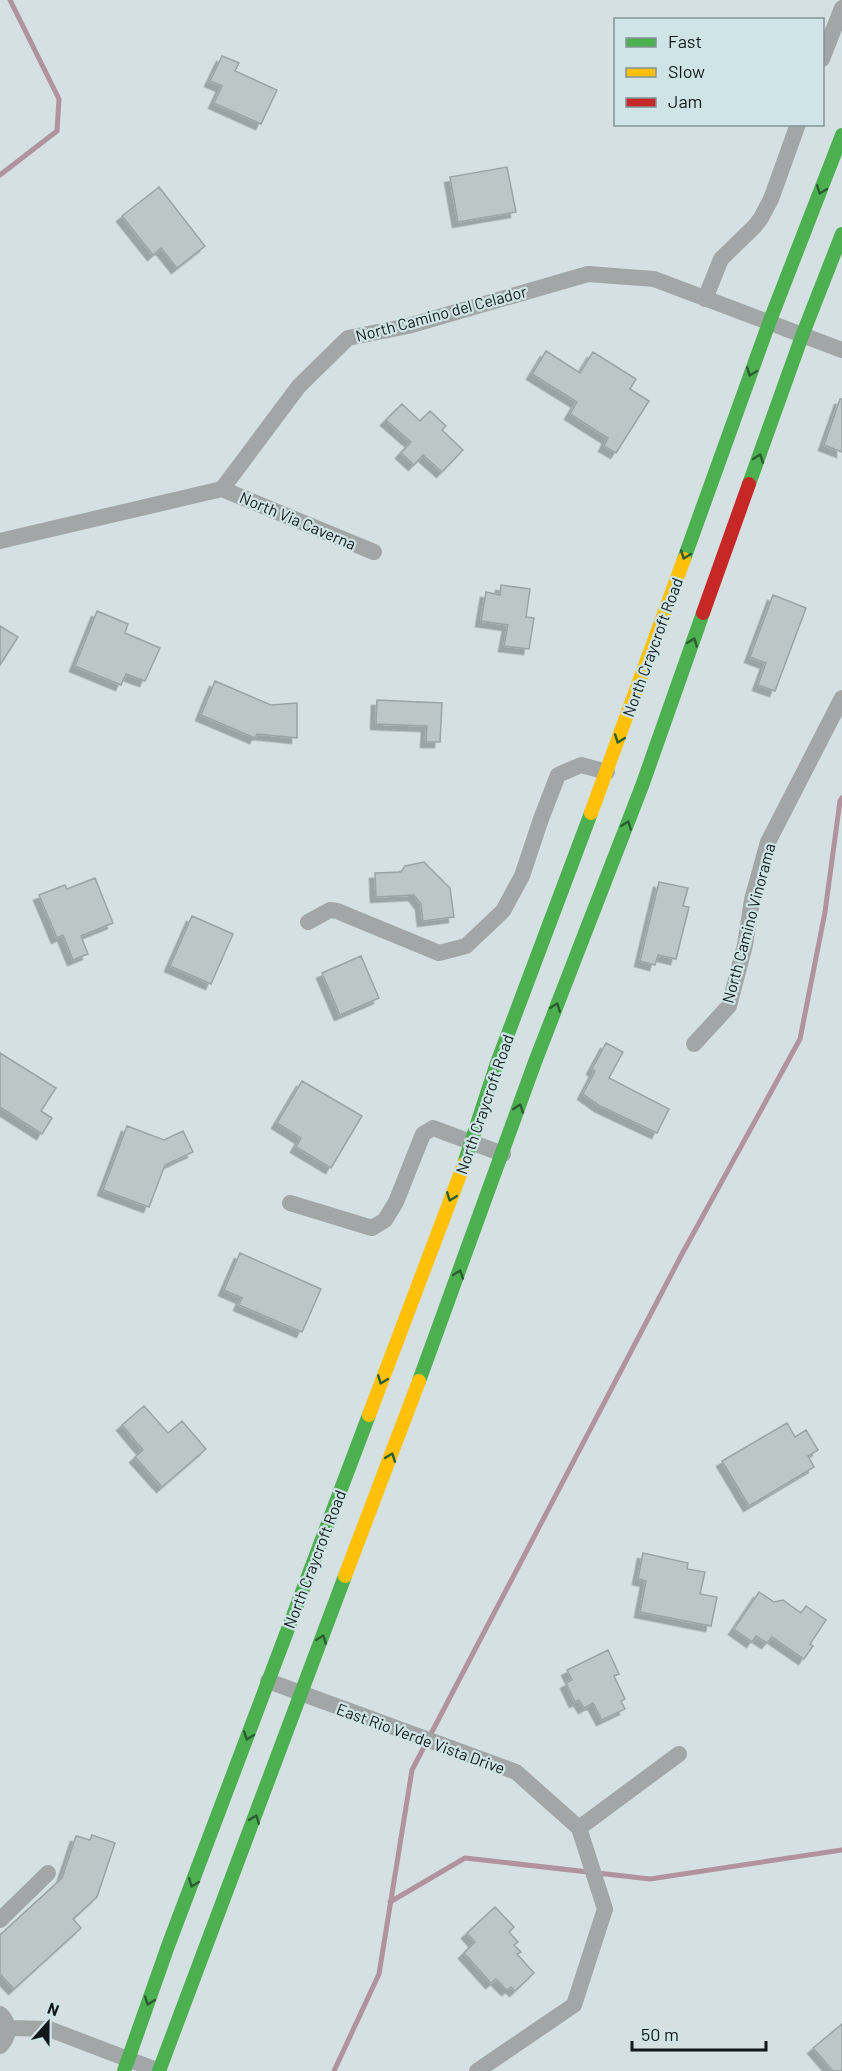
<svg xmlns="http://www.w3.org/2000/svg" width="842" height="2071" viewBox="0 0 842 2071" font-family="Barlow,sans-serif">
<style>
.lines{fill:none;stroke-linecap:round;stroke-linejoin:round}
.stream{stroke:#b0939e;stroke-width:5}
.building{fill:#bdc6c7;stroke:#9ba4a5;stroke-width:1.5;filter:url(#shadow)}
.street{stroke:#a2a6a6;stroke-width:16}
.fast{stroke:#4caf50;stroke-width:14}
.slow{stroke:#ffc107;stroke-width:14}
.jam{stroke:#c62828;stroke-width:14}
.oneway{stroke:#2c5c32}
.labels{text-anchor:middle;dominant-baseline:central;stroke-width:4.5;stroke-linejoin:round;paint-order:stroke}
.street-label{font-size:16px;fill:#111819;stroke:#cfe4e6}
</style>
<defs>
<filter id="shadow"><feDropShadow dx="-5.5" dy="5.5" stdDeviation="0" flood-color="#0004"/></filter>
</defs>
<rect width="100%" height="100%" fill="#d4e0e1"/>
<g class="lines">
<!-- stream -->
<path class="stream" d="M 0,175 L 57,131 L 59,99 L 10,0
M 390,1902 L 465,1858 L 650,1879 L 842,1850
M 334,2071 L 379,1974 L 412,1770 L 682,1254 L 800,1039 L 825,912 L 840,801 L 842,798"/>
</g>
<!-- building -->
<path class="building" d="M 222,56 L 239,63 L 235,71 L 277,90 L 261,124 L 214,103 L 222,86 L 210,81 Z
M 507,167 L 516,212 L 458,222 L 450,177 Z
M 159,187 L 205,246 L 177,268 L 161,248 L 153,255 L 122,216 Z
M 546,351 L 580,373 L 593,352 L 636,379 L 630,389 L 649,401 L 616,453 L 604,446 L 608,438 L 570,414 L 577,402 L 532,374 Z
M 840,399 L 842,399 L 842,452 L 824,445 Z
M 402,404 L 420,421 L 430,411 L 446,426 L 442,430 L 463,450 L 442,472 L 423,455 L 414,465 L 401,453 L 411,442 L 386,420 Z
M 501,585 L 530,589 L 526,617 L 534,618 L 529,649 L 504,646 L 508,625 L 481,621 L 486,592 L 500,595 Z
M 773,595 L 806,608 L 775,691 L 758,685 L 766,663 L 750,657 Z
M 97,611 L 128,624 L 125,633 L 160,648 L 145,681 L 126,674 L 121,685 L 75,666 Z
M 0,626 L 18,637 L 0,665 Z
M 215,681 L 271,705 L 297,703 L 297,738 L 257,734 L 255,738 L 201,715 Z
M 377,700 L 442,703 L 440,742 L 426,742 L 427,726 L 376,724 Z
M 424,862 L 450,888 L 454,917 L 423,921 L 421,904 L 414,895 L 376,897 L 375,873 L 401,872 L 405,866 Z
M 95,878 L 113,923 L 81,936 L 88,954 L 73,960 L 63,935 L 57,938 L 39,895 L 65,885 L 67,889 Z
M 659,882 L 688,888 L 683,906 L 689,907 L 676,959 L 658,955 L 655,965 L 640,961 Z
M 192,916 L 233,934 L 211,984 L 170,966 Z
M 361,956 L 379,998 L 340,1015 L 322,973 Z
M 606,1043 L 623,1052 L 609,1078 L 669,1109 L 657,1133 L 600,1106 L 583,1094 L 595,1071 L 592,1069 Z
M 0,1053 L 56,1088 L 41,1111 L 52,1118 L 42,1134 L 0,1107 Z
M 302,1081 L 362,1116 L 331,1168 L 296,1147 L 301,1138 L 277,1123 Z
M 127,1126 L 164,1140 L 183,1131 L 193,1152 L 165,1165 L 149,1207 L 103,1190 Z
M 240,1253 L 321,1289 L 302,1332 L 239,1305 L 242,1298 L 224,1290 Z
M 144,1406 L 168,1433 L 182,1421 L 206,1449 L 162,1487 L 135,1457 L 143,1450 L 122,1425 Z
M 787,1423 L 795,1437 L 806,1430 L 818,1450 L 808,1456 L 814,1467 L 749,1506 L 722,1461 Z
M 643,1553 L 688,1563 L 687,1569 L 705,1572 L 700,1594 L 717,1597 L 711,1626 L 640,1612 L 646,1581 L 638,1579 Z
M 759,1592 L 774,1602 L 783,1600 L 801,1613 L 806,1606 L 826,1620 L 810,1644 L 813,1646 L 804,1659 L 772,1637 L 767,1643 L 756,1636 L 752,1642 L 734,1629 Z
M 608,1650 L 619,1674 L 614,1676 L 625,1699 L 621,1701 L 625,1709 L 602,1720 L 593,1703 L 584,1708 L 579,1700 L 575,1702 L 566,1683 L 572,1680 L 567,1670 Z
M 92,1835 L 115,1843 L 97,1897 L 73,1919 L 81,1928 L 14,1989 L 0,1974 L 0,1935 L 62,1878 L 76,1836 L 90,1840 Z
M 495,1907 L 514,1927 L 509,1932 L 518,1942 L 514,1945 L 521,1952 L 517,1954 L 534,1973 L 515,1991 L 511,1987 L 507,1990 L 496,1979 L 491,1983 L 464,1953 L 475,1942 L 467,1933 Z
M 842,2024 L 842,2071 L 833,2071 L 813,2048 Z"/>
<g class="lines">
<!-- street -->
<path class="street" d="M 822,59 L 842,8
M 705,299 L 721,259 L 755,226 L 761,218 L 771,199 L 798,124
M 222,489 L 374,552
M 0,541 L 222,489 L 299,386 L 348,338 L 408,326 L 588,274 L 654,279 L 842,350
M 308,922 L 330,910 L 337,911 L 439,953 L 466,946 L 503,911 L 522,876 L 541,819 L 558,775 L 581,765 L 607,772
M 694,1044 L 729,1006 L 745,945 L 752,900 L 768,842 L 842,698
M 290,1203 L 372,1228 L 385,1220 L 396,1202 L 423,1134 L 433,1128 L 503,1154
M 268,1681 L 516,1772 L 579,1828 L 605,1909 L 574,2005 L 477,2071
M 579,1828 L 679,1754
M 0,1920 L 48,1873
M 0,2014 C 11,2024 10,2036 0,2046
M 8,2028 L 49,2029 L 159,2071"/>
<!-- fast -->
<path class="fast" d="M 749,484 L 802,336 L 842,234
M 684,559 L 769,323 L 842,135
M 464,1164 L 497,1063 L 591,813
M 419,1381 L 535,1062 L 642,786 L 703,613
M 124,2071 L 168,1946 L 369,1415
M 159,2071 L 345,1576"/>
<!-- slow -->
<path class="slow" d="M 591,813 L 684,559
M 369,1415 L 464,1164
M 345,1576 L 419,1381"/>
<!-- jam -->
<path class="jam" d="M 703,613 L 749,484"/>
</g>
<!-- one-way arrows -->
<defs><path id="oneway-chevron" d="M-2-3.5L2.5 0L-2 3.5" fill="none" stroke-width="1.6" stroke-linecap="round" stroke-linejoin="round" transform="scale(1.5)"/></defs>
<g class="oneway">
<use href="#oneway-chevron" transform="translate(821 190) rotate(111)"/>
<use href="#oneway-chevron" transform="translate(751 372) rotate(110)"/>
<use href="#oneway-chevron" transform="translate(759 458) rotate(-70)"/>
<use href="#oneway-chevron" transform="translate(685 555) rotate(110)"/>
<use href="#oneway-chevron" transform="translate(693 642) rotate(-70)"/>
<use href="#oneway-chevron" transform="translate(619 739) rotate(110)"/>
<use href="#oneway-chevron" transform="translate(627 825) rotate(-69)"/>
<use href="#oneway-chevron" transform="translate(556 1007) rotate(-69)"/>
<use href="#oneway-chevron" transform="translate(519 1108) rotate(-71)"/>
<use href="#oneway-chevron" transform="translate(451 1197) rotate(111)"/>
<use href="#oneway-chevron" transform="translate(459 1274) rotate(-70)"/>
<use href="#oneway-chevron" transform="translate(382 1380) rotate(111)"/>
<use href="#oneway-chevron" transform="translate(391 1457) rotate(-70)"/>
<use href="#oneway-chevron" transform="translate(322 1639) rotate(-69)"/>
<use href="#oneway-chevron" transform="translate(248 1736) rotate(110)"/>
<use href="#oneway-chevron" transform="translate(255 1819) rotate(-69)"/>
<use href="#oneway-chevron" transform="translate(193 1883) rotate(111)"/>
<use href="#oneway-chevron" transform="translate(149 2001) rotate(110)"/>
</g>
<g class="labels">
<!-- street labels -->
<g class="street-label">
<text transform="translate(441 313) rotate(-15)">North Camino del Celador</text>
<text transform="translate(298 520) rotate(23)">North Via Caverna</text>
<text transform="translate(652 647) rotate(-70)">North Craycroft Road</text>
<text transform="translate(748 923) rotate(-75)">North Camino Vinorama</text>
<text transform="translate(484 1104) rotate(-71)">North Craycroft Road</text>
<text transform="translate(314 1559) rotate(-69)">North Craycroft Road</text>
<text transform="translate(421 1738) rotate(20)">East Rio Verde Vista Drive</text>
</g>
</g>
<!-- legend -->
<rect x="614" y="18" width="210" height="108" fill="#cfe4e6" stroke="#839294" stroke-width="1.5"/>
<rect x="626" y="38" width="30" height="9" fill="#4caf50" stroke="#839294" stroke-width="1.5"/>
<text x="668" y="48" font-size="18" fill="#111819">Fast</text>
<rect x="626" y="68" width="30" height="9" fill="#ffc107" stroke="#839294" stroke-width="1.5"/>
<text x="668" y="78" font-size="18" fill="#111819">Slow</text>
<rect x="626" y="98" width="30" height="9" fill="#c62828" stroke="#839294" stroke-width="1.5"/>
<text x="668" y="108" font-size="18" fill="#111819">Jam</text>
<!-- north arrow -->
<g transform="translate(48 2023) rotate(21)" stroke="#cfe4e6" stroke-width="4.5" paint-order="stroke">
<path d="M0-4.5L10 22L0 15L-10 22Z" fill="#111819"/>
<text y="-9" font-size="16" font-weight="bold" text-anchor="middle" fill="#111819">N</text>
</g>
<!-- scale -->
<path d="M632 2041v9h134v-9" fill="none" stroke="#111819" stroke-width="3"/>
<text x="641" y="2041" font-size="18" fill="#111819" stroke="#cfe4e6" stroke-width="4.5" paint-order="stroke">50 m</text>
</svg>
